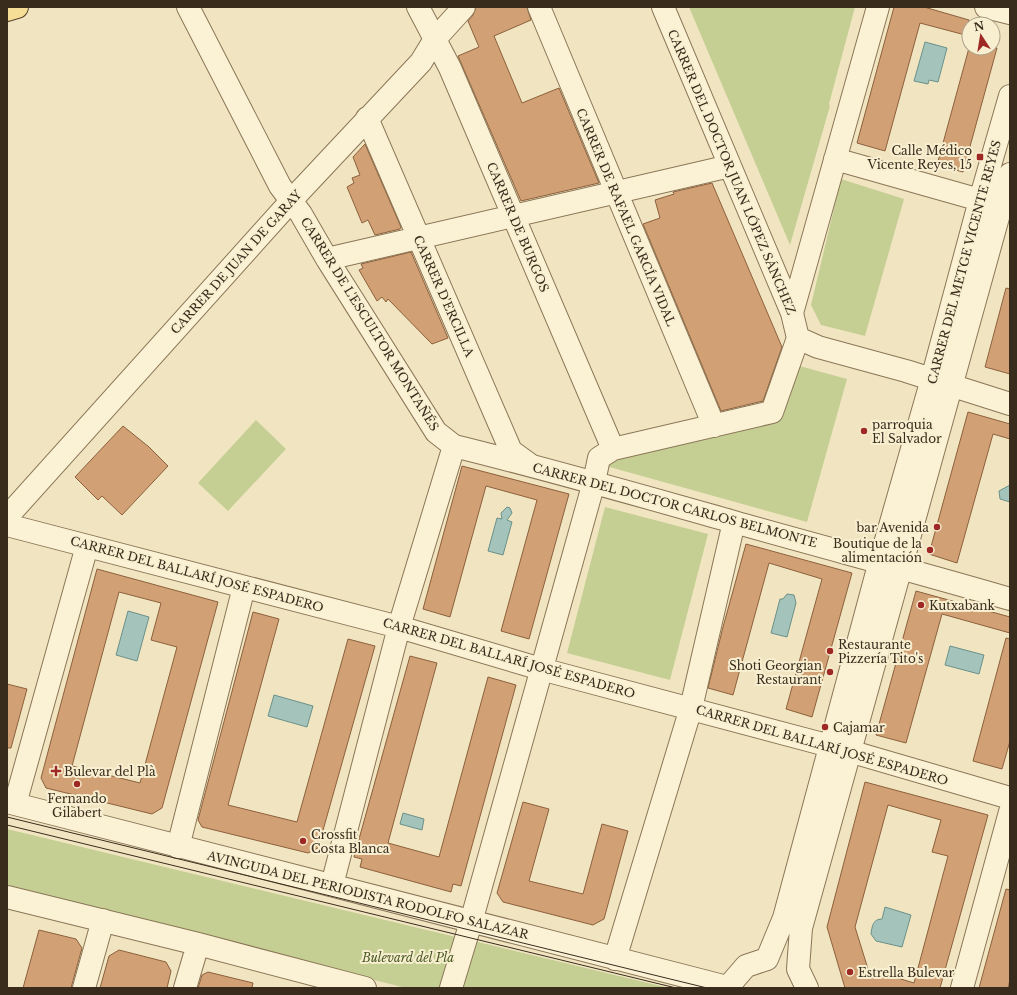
<svg xmlns="http://www.w3.org/2000/svg" width="1017" height="995" viewBox="0 0 1017 995" font-family="'Libre Baskerville',serif">
<style>
.green{fill:#c5cf94}
.water{fill:#a4c3bb;stroke:#6a918a}
.building{fill:#d1a074;stroke:#8c603c;fill-rule:evenodd}
.lines{fill:none;stroke-linecap:round;stroke-linejoin:round}
.minor-casing{stroke:#8b7657;stroke-width:24}
.major-casing{stroke:#59432c;stroke-width:24}
.minor{stroke:#fbf2d5;stroke-width:22}
.major{stroke:#f6de96;stroke-width:22}
.tram{stroke:#3a2c1d;stroke-width:1}
.poi-dot{fill:#9e2924;stroke:#f8efd1;stroke-width:1.5}
.labels{text-anchor:middle;dominant-baseline:central;stroke-width:4;stroke-linejoin:round;paint-order:stroke}
.poi-label{font-size:12px;fill:#3a2c1d;stroke:#f8efd1;text-anchor:start}
.street-label{font-size:12px;fill:#3a2c1d;stroke:#f8efd1}
.park-label{font-size:12px;font-style:italic;fill:#475822;stroke:#f8efd1}
</style>
<rect width="100%" height="100%" fill="#f1e5c1"/>
<!-- green -->
<path class="green" d="M 689,7 L 855,7 L 829,104 L 830,106 L 790,245 Z
M 841,179 L 904,199 L 865,336 L 821,325 L 811,305 Z
M 796,365 L 847,379 L 807,522 L 588,461 L 781,415 Z
M 256,420 L 286,449 L 228,511 L 198,483 Z
M 605,507 L 708,534 L 670,680 L 567,653 Z
M 7,829 L 456,937 L 444,983 L 439,988 L 406,988 L 7,888 Z
M 474,941 L 669,988 L 462,988 Z"/>
<!-- water -->
<path class="water" d="M 925,42 L 947,48 L 938,82 L 929,80 L 928,84 L 914,81 Z
M 1010,485 L 1010,502 L 1000,499 L 999,491 Z
M 507,507 L 510,508 L 512,513 L 507,520 L 512,522 L 503,555 L 488,551 L 497,518 L 502,519 L 501,513 Z
M 787,594 L 794,595 L 796,603 L 787,637 L 771,633 L 780,599 L 783,599 Z
M 128,611 L 149,617 L 137,661 L 116,655 Z
M 950,646 L 984,655 L 979,674 L 945,665 Z
M 274,695 L 313,706 L 307,727 L 268,716 Z
M 403,813 L 424,819 L 422,830 L 400,824 Z
M 885,907 L 911,915 L 902,947 L 876,941 L 871,934 C 872,926 873,919 882,919 Z"/>
<!-- building -->
<path class="building" d="M 476,7 L 527,7 L 531,20 L 494,36 L 522,103 L 559,88 L 599,183 L 521,201 L 458,56 L 479,47 L 468,21 L 473,15 Z
M 894,7 L 924,7 L 969,20 L 969,36 L 920,23 L 885,151 L 857,143 Z
M 969,48 L 997,48 L 963,172 L 937,165 Z
M 365,144 L 401,227 L 400,229 L 375,235 L 368,220 L 362,223 L 347,187 L 354,183 L 352,178 L 360,175 L 353,157 Z
M 712,183 L 782,347 L 763,401 L 721,411 L 643,224 L 660,218 L 655,200 L 674,194 L 673,192 Z
M 411,252 L 448,338 L 432,344 L 388,299 L 386,302 L 382,297 L 377,301 L 359,270 L 363,268 L 361,264 Z
M 1006,288 L 1010,289 L 1010,374 L 985,367 Z
M 968,412 L 1010,424 L 1010,439 L 993,434 L 957,563 L 929,554 Z
M 123,426 L 149,447 L 168,466 L 122,515 L 102,496 L 98,500 L 75,477 Z
M 462,466 L 569,494 L 529,639 L 501,631 L 537,500 L 486,486 L 450,617 L 423,609 Z
M 746,544 L 852,573 L 812,717 L 786,709 L 822,579 L 769,563 L 733,695 L 708,688 L 723,627 Z
M 97,569 L 218,602 L 162,808 L 152,814 L 46,788 L 41,778 ZM 119,592 L 161,603 L 151,640 L 177,647 L 140,783 L 72,766 Z
M 916,591 L 1010,617 L 1010,633 L 942,614 L 906,743 L 876,735 Z
M 253,612 L 279,619 L 228,805 L 297,822 L 348,639 L 375,646 L 318,848 L 308,853 L 202,827 L 198,820 Z
M 1006,638 L 1010,639 L 1010,741 L 1002,769 L 973,761 Z
M 410,656 L 437,663 L 388,843 L 439,857 L 488,677 L 516,685 L 461,886 L 453,884 L 451,892 L 360,867 L 362,859 L 354,857 Z
M 7,684 L 27,689 L 11,748 L 7,748 Z
M 865,782 L 988,815 L 940,988 L 845,988 L 827,927 ZM 888,805 L 941,820 L 932,852 L 948,856 L 914,983 L 868,969 L 855,927 Z
M 523,802 L 549,809 L 529,881 L 583,894 L 602,824 L 628,831 L 604,919 L 593,925 L 503,902 L 497,893 Z
M 1006,889 L 1010,890 L 1010,980 L 1008,988 L 979,988 Z
M 39,930 L 76,939 L 82,948 L 71,988 L 23,988 Z
M 119,950 L 166,962 L 171,971 L 167,988 L 100,988 L 109,956 Z
M 208,972 L 253,983 L 252,988 L 198,988 L 202,975 Z"/>
<g class="lines">
<!-- minor casing -->
<g class="minor-casing">
<path id="minor" d="M 188,7 L 280,186 L 301,214 L 327,259 L 436,432 L 454,446 C 548,469 641,496 734,522 C 826,548 918,572 1010,599
M 418,7 L 450,68 L 613,449
M 539,7 L 714,426
M 663,7 L 792,313 L 798,338
M 986,7 L 1010,13
M 367,118 L 511,451 L 529,464
M 835,159 L 980,200
M 327,259 L 730,166
M 792,313 L 878,7
M 798,338 L 818,347 L 906,371 L 1010,404
M 7,517 L 300,191 L 421,62 L 435,39 L 464,7
M 7,525 L 399,627 L 541,669 L 849,751 L 1010,798
M 7,802 L 727,987
M 15,804 L 87,546
M 178,847 L 244,587
M 332,885 L 399,627 L 454,446
M 7,897 L 198,944 L 365,988
M 615,959 L 691,708 L 734,522
M 84,988 L 103,920
M 185,988 L 198,944
M 451,988 L 471,922 L 594,482 L 599,458 L 613,449 L 772,412 L 798,338
M 727,988 L 746,966 L 767,959 L 784,918 L 880,561 L 932,379 L 980,200 L 1010,96
M 807,988 L 798,969 L 801,928 L 1010,174
M 962,988 L 1010,812"/>
</g>
<!-- major casing -->
<g class="major-casing">
<path id="major" d="M 7,10 L 17,7"/>
</g>
<!-- minor -->
<use href="#minor" class="minor"/>
<!-- major -->
<use href="#major" class="major"/>
<!-- tram -->
<path class="tram" d="M 7,817 L 707,988
M 7,825 L 676,988"/>
</g>
<!-- markers -->
<g class="poi-dot">
<rect x="976" y="153" width="8" height="8" rx="2"/>
<circle cx="864" cy="431" r="4"/>
<circle cx="937" cy="527" r="4"/>
<circle cx="930" cy="550" r="4"/>
<circle cx="921" cy="605" r="4"/>
<circle cx="830" cy="651" r="4"/>
<circle cx="830" cy="672" r="4"/>
<circle cx="825" cy="727" r="4"/>
<path d="M54 765h4v4h4v4h-4v4h-4v-4h-4v-4h4z"/>
<circle cx="77" cy="784" r="4"/>
<circle cx="303" cy="841" r="4"/>
<circle cx="850" cy="972" r="4"/>
</g>
<g class="labels">
<!-- poi labels -->
<g class="poi-label">
<text x="972" y="150" text-anchor="end">Calle Médico<tspan x="972" dy="14">Vicente Reyes, 15</tspan></text>
<text x="872" y="424">parroquia<tspan x="872" dy="14">El Salvador</tspan></text>
<text x="929" y="527" text-anchor="end">bar Avenida</text>
<text x="922" y="543" text-anchor="end">Boutique de la<tspan x="922" dy="14">alimentación</tspan></text>
<text x="929" y="605">Kutxabank</text>
<text x="838" y="644">Restaurante<tspan x="838" dy="14">Pizzería Tito's</tspan></text>
<text x="822" y="665" text-anchor="end">Shoti Georgian<tspan x="822" dy="14">Restaurant</tspan></text>
<text x="833" y="727">Cajamar</text>
<text x="64" y="771">Bulevar del Plà</text>
<text x="77" y="798" text-anchor="middle">Fernando<tspan x="77" dy="14">Gilabert</tspan></text>
<text x="311" y="834">Crossfit<tspan x="311" dy="14">Costa Blanca</tspan></text>
<text x="858" y="972">Estrella Bulevar</text>
</g>
<!-- street labels -->
<g class="street-label">
<text transform="translate(732 172) rotate(67)">CARRER DEL DOCTOR JUAN LÓPEZ SÁNCHEZ</text>
<text transform="translate(626 217) rotate(67)">CARRER DE RAFAEL GARCÍA VIDAL</text>
<text transform="translate(518 227) rotate(67)">CARRER DE BURGOS</text>
<text transform="translate(236 262) rotate(-48)">CARRER DE JUAN DE GARAY</text>
<text transform="translate(964 262) rotate(-75)">CARRER DEL METGE VICENTE REYES</text>
<text transform="translate(444 296) rotate(66)">CARRER D'ERCILLA</text>
<text transform="translate(370 324) rotate(58)">CARRER DE L'ESCULTOR MONTAÑÉS</text>
<text transform="translate(675 505) rotate(15)">CARRER DEL DOCTOR CARLOS BELMONTE</text>
<text transform="translate(197 574) rotate(15)">CARRER DEL BALLARÍ JOSÉ ESPADERO</text>
<text transform="translate(509 658) rotate(16)">CARRER DEL BALLARÍ JOSÉ ESPADERO</text>
<text transform="translate(822 745) rotate(16)">CARRER DEL BALLARÍ JOSÉ ESPADERO</text>
<text transform="translate(368 895) rotate(14)">AVINGUDA DEL PERIODISTA RODOLFO SALAZAR</text>
</g>
<!-- park labels -->
<g class="park-label">
<text x="408" y="957">Bulevard del Pla</text>
</g>
</g>
<!-- border -->
<rect width="1017" height="995" fill="none" stroke="#3a2c1d" stroke-width="16"/>
<!-- north arrow -->
<g transform="translate(981 36) rotate(348)"><circle r="19" fill="#f8efd1" stroke="#aca189"/>
<path d="M0-3L7 15L0 10L-7 15Z" fill="#9e2924"/>
<text y="-6" font-size="11" font-weight="bold" text-anchor="middle" fill="#3a2c1d">N</text>
</g>
</svg>
